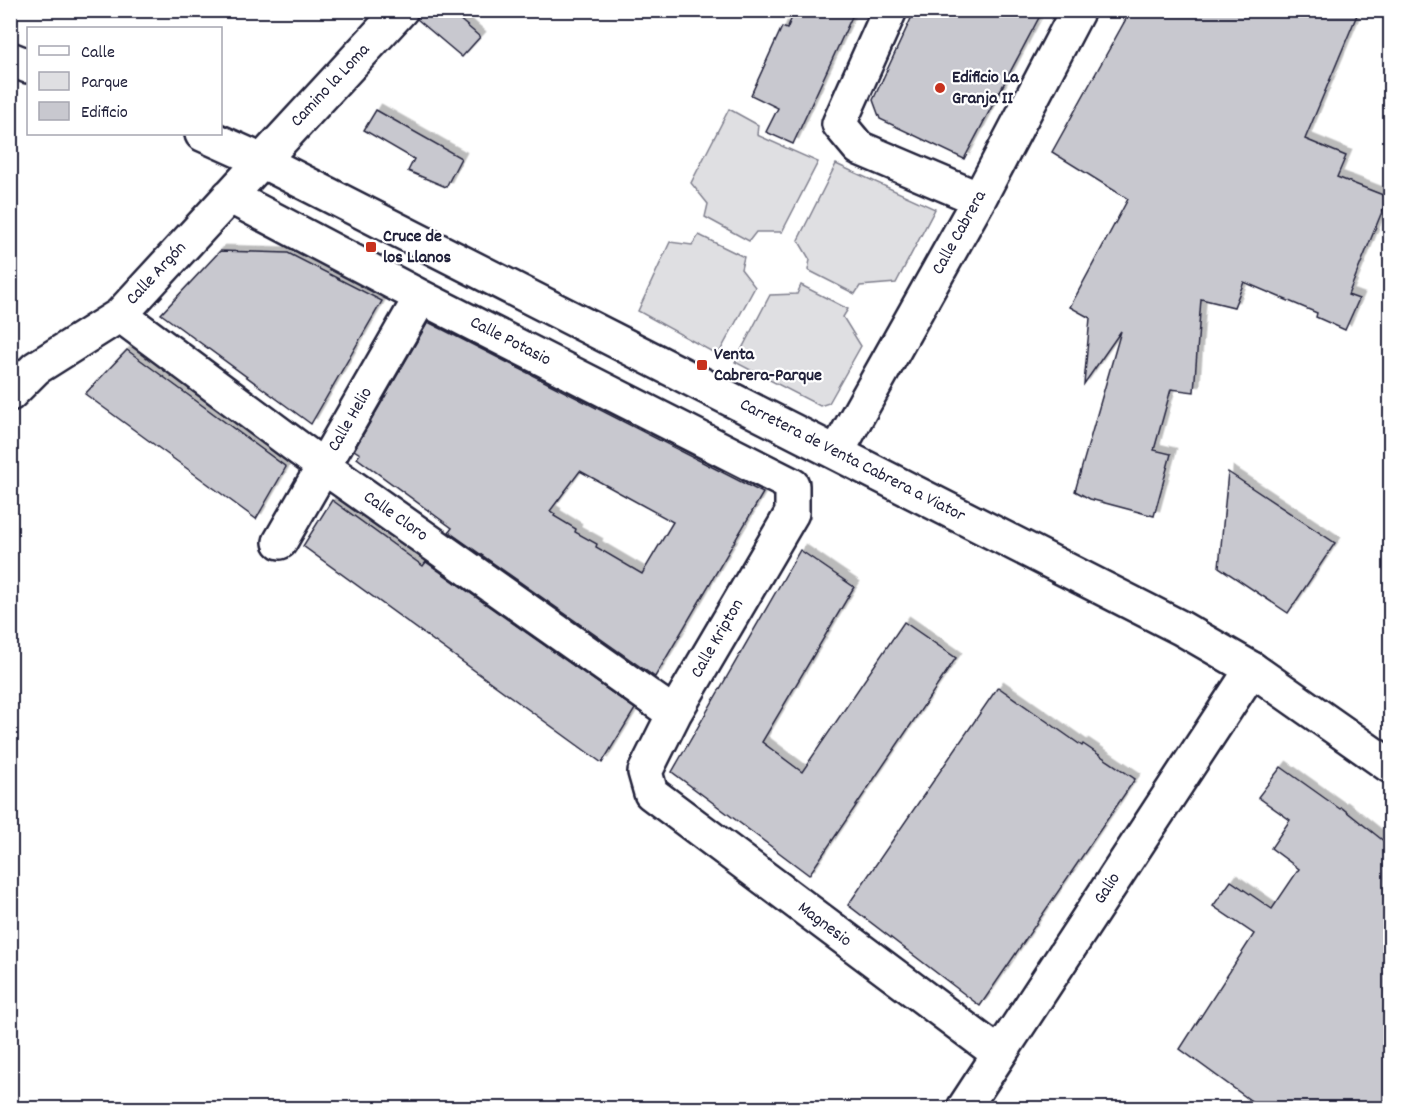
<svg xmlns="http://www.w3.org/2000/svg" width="1401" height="1119" viewBox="0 0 1401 1119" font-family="Dekko,sans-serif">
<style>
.green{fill:#dfdfe2;stroke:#80808e;stroke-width:1.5}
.building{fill:#c8c8cf;stroke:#22223b;stroke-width:1.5;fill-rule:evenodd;filter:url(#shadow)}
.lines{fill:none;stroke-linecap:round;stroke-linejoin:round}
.minor-casing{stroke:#22223b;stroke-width:38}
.tertiary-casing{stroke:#22223b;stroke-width:38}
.minor{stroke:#fff;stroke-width:33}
.tertiary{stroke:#fff;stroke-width:33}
.poi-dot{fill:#c8321e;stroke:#fff;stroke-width:2}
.labels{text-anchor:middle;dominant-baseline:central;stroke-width:4.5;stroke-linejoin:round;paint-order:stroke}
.poi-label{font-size:18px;font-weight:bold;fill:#22223b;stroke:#fff;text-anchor:start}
.street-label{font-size:18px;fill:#22223b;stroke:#fff}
</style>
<defs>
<filter id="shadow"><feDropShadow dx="5.5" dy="-5.5" stdDeviation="0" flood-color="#0004"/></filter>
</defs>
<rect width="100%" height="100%" fill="#fff"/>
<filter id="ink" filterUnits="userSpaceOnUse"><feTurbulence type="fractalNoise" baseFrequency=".0167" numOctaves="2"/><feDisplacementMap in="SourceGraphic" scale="12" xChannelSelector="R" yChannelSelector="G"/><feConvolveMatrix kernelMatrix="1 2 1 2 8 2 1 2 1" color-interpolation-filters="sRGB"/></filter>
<g filter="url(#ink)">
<!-- green -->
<path class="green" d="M 729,109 L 758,125 L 757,135 L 818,162 L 782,232 L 756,232 L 749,241 L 705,217 L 708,204 L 691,183 Z
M 836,164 L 935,209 L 896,283 L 860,286 L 855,294 L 808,270 L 810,260 L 798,240 Z
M 699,235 L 744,257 L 741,269 L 755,287 L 718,355 L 638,311 L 670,242 L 692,245 Z
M 801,285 L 848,309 L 843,317 L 861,346 L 829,403 L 820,406 L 735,362 L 770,295 L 797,294 Z"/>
<!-- building -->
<path class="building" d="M 419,10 L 449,10 L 480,37 L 462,57 L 417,19 Z
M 795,10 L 855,10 L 793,144 L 766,132 L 778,108 L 751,95 L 782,27 L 787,29 Z
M 915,10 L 1043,10 L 964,159 L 880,119 L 873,100 Z
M 1131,10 L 1359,10 L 1305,139 L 1346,156 L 1337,177 L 1388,197 L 1348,295 L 1359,299 L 1345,330 L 1316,317 L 1317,313 L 1244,282 L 1234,307 L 1201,299 L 1194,392 L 1171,389 L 1154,450 L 1171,454 L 1154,516 L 1090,499 L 1075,491 L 1121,331 L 1084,384 L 1090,318 L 1070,307 L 1128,199 L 1052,152 Z
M 376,110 L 461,158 L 446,187 L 408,171 L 414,159 L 364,130 Z
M 220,251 L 288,253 L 382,301 L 311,424 L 161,314 Z
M 428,322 L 763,493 L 655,677 L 449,532 L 452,528 L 357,458 L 360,454 L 354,450 ZM 580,471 L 673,522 L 642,574 L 596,547 L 597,544 L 575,532 L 576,529 L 554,516 L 555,514 L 550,511 Z
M 127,350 L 286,467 L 256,519 L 85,394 Z
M 1228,472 L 1335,543 L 1288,613 L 1219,567 Z
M 332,500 L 423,566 L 426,562 L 635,709 L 602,763 L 303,546 Z
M 800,550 L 854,587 L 762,742 L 802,772 L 904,622 L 956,658 L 809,875 L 672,772 Z
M 998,687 L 1082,746 L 1083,744 L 1135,779 L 980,1006 L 848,905 Z
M 1281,767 L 1340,809 L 1342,808 L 1390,846 L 1390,1108 L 1261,1108 L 1180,1049 L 1254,934 L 1213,906 L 1231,881 L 1272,909 L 1299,869 L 1271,848 L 1290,820 L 1258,797 Z"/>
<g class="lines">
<!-- minor casing -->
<g class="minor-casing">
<path id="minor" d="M 890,10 L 839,124 L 859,148 L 979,199
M 229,196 L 421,297 L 792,485 L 792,513 L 674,714 L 645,772 L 651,793 L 999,1054
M 120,315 L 324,467 L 674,714
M 10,394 L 36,368 L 120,315 L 401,10
M 837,452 L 979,199 L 1078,10
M 280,542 L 421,297
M 964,1108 L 1252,669"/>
</g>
<!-- tertiary casing -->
<g class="tertiary-casing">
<path id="tertiary" d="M 10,59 L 28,66
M 202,134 L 262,161 L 1181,628 L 1252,669 L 1390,766"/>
</g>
<!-- minor -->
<use href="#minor" class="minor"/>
<!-- tertiary -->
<use href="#tertiary" class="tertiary"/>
</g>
</g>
<!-- markers -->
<g class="poi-dot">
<circle cx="940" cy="88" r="6"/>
<rect x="365" y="241" width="12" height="12" rx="3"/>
<rect x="696" y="359" width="12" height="12" rx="3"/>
</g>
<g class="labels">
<!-- poi labels -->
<g class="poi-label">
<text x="952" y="78">Edificio La<tspan x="952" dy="21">Granja II</tspan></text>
<text x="383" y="237">Cruce de<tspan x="383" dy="21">los Llanos</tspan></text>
<text x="714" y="355">Venta<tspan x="714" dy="21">Cabrera-Parque</tspan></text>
</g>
<!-- street labels -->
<g class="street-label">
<text transform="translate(331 86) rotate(-47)">Camino la Loma</text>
<text transform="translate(960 233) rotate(-61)">Calle Cabrera</text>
<text transform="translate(157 274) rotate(-47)">Calle Argón</text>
<text transform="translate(510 342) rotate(27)">Calle Potasio</text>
<text transform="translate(351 420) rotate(-60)">Calle Helio</text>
<text transform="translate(852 461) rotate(27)">Carretera de Venta Cabrera a Viator</text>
<text transform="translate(395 517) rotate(35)">Calle Cloro</text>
<text transform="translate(718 639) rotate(-60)">Calle Kripton</text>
<text transform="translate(1108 889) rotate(-57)">Galio</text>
<text transform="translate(824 925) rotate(37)">Magnesio</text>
</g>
</g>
<!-- margin -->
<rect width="1401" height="1119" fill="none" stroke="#fff" stroke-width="36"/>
<rect x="18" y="18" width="1365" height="1083" fill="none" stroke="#22223b" stroke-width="2" filter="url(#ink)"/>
<!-- legend -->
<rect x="27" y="27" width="195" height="108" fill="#ffffff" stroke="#a7a7b1" stroke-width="1.5"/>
<rect x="39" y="46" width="30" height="9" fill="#ffffff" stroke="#a7a7b1" stroke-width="1.5"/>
<text x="81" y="57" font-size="18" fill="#22223b">Calle</text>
<rect x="39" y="72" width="30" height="18" fill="#dfdfe2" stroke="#a7a7b1" stroke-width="1.5"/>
<text x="81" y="87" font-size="18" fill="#22223b">Parque</text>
<rect x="39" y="102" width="30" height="18" fill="#c8c8cf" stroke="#a7a7b1" stroke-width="1.5"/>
<text x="81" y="117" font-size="18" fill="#22223b">Edificio</text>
</svg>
